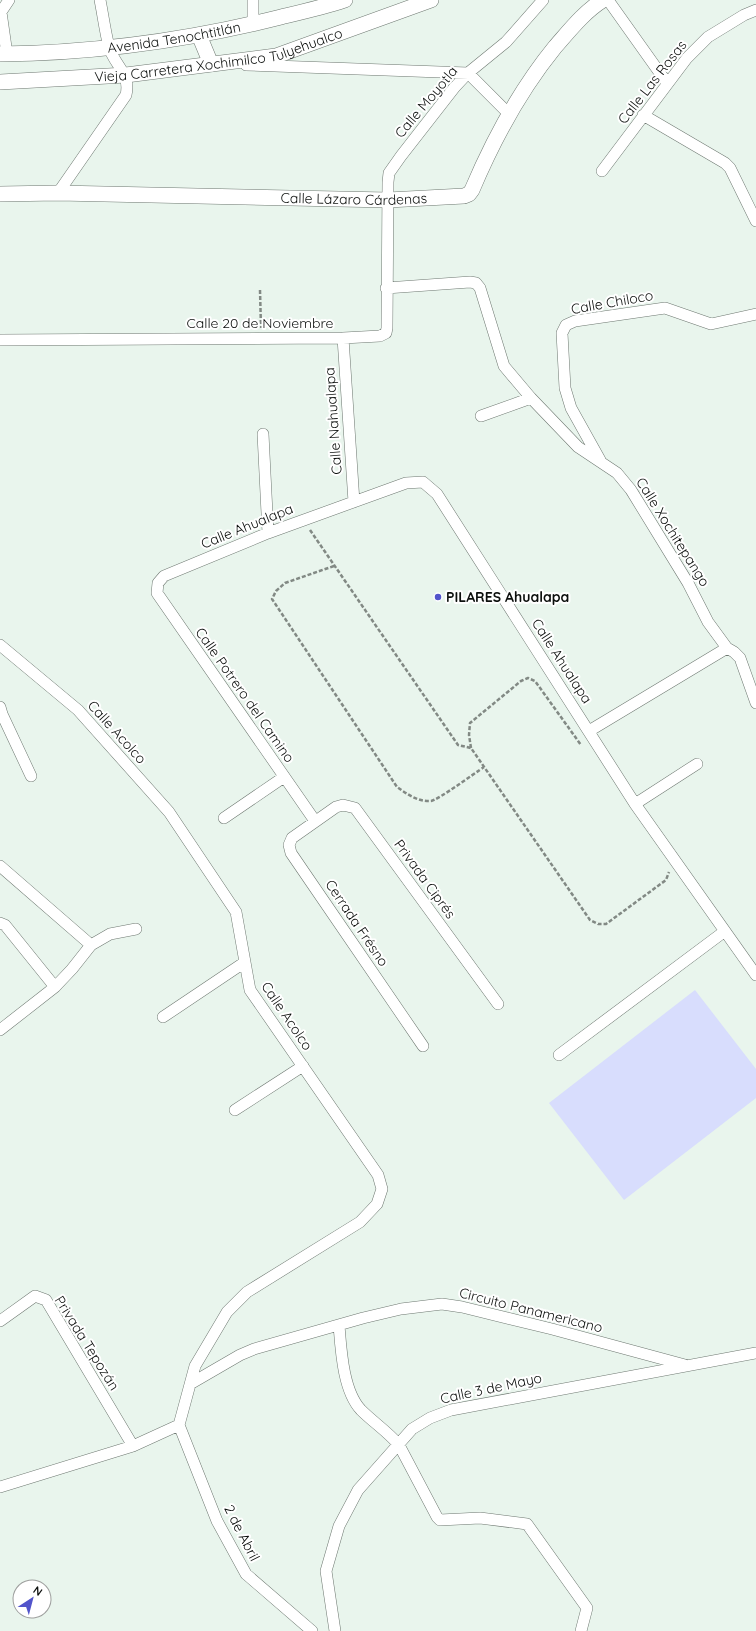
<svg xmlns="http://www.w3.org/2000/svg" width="756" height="1631" viewBox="0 0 756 1631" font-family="Quicksand,sans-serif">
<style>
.green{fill:#d8ddfd}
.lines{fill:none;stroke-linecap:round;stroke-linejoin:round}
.street-casing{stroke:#6e7871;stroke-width:12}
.secondary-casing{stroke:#6e7871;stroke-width:16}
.path{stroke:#828984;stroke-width:2.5;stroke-dasharray:4 2;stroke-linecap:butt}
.street{stroke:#fff;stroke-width:11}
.secondary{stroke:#fff;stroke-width:15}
.poi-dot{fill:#5254cb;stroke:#fff;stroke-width:1.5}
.labels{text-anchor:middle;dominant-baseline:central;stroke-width:4;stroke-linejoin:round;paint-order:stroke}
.street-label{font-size:14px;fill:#0c0f0d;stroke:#fff}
.poi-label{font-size:14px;font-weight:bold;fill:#0c0f0d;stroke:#fff;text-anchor:start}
</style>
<rect width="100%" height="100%" fill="#e9f5ed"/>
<!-- green -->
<path class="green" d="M 695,990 L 756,1069 L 756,1098 L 624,1200 L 549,1103 Z"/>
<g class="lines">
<!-- street casing -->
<g class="street-casing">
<path id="street" d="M 253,0 L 253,24
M 608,0 L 667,83
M 7,54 L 1,12 L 9,0
M 246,65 L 468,73 L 509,114
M 643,115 L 725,163 L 730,168 L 756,221
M 602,171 L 687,58 L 708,37 L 744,15 L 756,10
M 58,193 L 126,95 C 131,73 114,65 109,47 C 105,31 103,15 100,0
M 386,288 L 470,282 L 476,283 L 480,288 L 504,366 L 531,398 L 578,447 L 617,473 L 631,490 L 688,583 L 708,622 L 727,648 L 734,652 L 740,658 L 756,703
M 343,338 L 354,502
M 0,340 L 343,338 L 380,336 L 386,333 L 387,328 L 388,182 L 389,173 L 401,156 L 454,88 L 468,73 L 506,42 L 543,0
M 481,416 L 531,398
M 263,434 L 268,533
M 600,460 L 571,408 L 565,388 L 562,333 L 566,325 L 575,321 L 665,308 L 711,324 L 756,314
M 0,645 L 78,710 L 169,812 L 236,912 L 250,990 L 378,1175 L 382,1189 L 377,1204 L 360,1222 L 247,1292 L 227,1312 L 195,1366 L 179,1425
M 0,707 L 2,714 L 31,776
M 589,731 L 727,648
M 635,804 L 697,764
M 224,818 L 284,777
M 315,821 L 157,593 L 158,583 L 164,576 L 268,533 L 406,483 L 423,482 L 437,494 L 635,804 L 756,975
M 0,866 L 91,945
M 0,923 L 5,925 L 55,987
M 163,1017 L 245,962
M 0,1030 L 55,987 L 72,969 L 91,945 L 110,934 L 136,929
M 423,1046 L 291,853 L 289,845 L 292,838 L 336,807 L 343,805 L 355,808 L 498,1004
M 559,1055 L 725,931
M 235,1110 L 303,1066
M 0,1321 L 35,1296 L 46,1300 L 133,1446
M 339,1325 C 341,1350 343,1391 361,1410 C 373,1422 388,1432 399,1445 L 437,1517 L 440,1520 L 480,1518 L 527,1524 L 587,1608 L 581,1631
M 190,1384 L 240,1355 L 254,1349 L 363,1318 L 401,1309 L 442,1304 L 462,1307 L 552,1329 L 685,1365
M 179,1425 L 217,1521 L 246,1574 L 312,1631
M 0,1487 L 133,1446 L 179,1425
M 335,1631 L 326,1571 L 339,1526 L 358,1490 L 412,1429 L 430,1418 L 451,1410 L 756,1353"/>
</g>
<!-- secondary casing -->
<g class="secondary-casing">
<g id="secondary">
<path d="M 199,35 L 211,64"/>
<path id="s1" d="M 0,54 C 94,53 189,40 281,17 C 302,12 324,7 345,0"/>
<path id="s2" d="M 0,82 L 126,75 L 276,56 L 431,0"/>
<path id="s3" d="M 0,194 L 58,193 L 388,200 L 464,196 L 469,194 L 472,190 C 494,138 520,90 555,47 C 570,30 584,12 603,0"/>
</g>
</g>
<!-- path -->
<path class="path" d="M 260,290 L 261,328
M 310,530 L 458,745 L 471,748 L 590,920 L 598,924 L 606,924 L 666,880 L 669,872
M 334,566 L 285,583 L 276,591 L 272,599 L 397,787 C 407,794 418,802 431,801 C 438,800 475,773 484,767
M 471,748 L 469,735 L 470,723 L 521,681 L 528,678 L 535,681 L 581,745"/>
<!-- street -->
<use href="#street" class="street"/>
<!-- secondary -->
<use href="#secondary" class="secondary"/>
</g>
<!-- markers -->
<circle class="poi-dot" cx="438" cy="597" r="4"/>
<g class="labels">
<!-- street labels -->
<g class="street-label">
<text stroke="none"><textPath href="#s1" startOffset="175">Avenida Tenochtitlán</textPath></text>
<text stroke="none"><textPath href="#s2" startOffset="221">Vieja Carretera Xochimilco Tulyehualco</textPath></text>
<text transform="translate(652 82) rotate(-52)">Calle Las Rosas</text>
<text transform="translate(426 102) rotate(-50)">Calle Moyotla</text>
<text stroke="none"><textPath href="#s3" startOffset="354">Calle Lázaro Cárdenas</textPath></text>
<text transform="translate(612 302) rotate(-10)">Calle Chiloco</text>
<text x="260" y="323">Calle 20 de Noviembre</text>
<text transform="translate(333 421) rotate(-94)">Calle Nahualapa</text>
<text transform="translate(247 526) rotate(-22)">Calle Ahualapa</text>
<text transform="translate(673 532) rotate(58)">Calle Xochitepango</text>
<text transform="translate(562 661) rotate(57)">Calle Ahualapa</text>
<text transform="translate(245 695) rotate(55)">Calle Potrero del Camino</text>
<text transform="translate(117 732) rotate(48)">Calle Acolco</text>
<text transform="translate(425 879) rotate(54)">Privada Ciprés</text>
<text transform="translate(357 923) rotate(56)">Cerrada Frésno</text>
<text transform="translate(287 1016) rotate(56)">Calle Acolco</text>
<text transform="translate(531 1310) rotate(14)">Circuito Panamericano</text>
<text transform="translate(87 1343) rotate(58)">Privada Tepozán</text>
<text transform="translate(491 1388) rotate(-12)">Calle 3 de Mayo</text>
<text transform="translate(242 1533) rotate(63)">2 de Abril</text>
</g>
<!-- poi labels -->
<g class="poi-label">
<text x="446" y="597">PILARES Ahualapa</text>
</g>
</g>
<!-- north arrow -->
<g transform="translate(32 1599) rotate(36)"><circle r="19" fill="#ffffff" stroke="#9e9f9e"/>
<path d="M0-3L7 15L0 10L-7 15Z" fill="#5254cb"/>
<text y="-6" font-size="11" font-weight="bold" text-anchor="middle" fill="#0c0f0d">N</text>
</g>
</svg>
